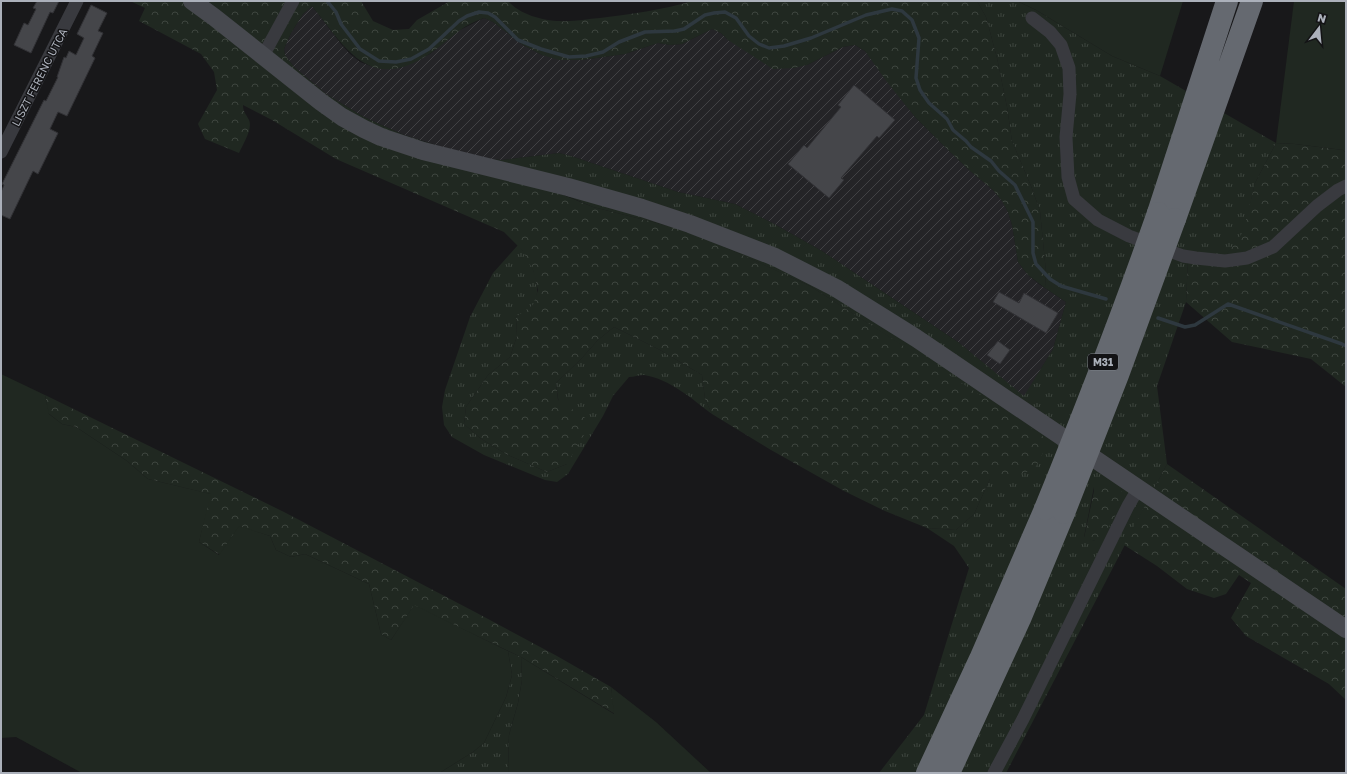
<svg xmlns="http://www.w3.org/2000/svg" width="1347" height="774" viewBox="0 0 1347 774" font-family="'Golos Text',sans-serif">
<style>
.industrial{fill:url(#industrial-furrows)}
.grass{fill:url(#grass-tufts);fill-rule:evenodd}
.forest{fill:url(#forest-crowns)}
.garden{fill:#202821}
.lines{fill:none;stroke-linecap:round;stroke-linejoin:round}
.stream{stroke:#2e383f;stroke-width:3.5}
.building{fill:#45464a;stroke:#323236}
.minor{stroke:#393a3f;stroke-width:13}
.secondary{stroke:#47494f;stroke-width:18}
.motorway{stroke:#656970;stroke-width:22}
.motorway-bridge{stroke:#656970;stroke-width:22}
.labels{text-anchor:middle;dominant-baseline:central;stroke-width:3;stroke-linejoin:round;paint-order:stroke}
.shield{fill:#131315;stroke:#7d8188;stroke-width:1}
.shield-label{font-size:10px;font-weight:bold;fill:#abb0ba}
.street-label{font-size:11px;fill:#abb0ba;stroke:#131315}
</style>
<defs>
<pattern id="industrial-furrows" width="10" height="10" patternUnits="userSpaceOnUse"><rect width="10" height="10" fill="#242427"/><path d="M-1 1l2-2M0 10L10 0M9 11l2-2" fill="none" stroke="#414144"/></pattern>
<pattern id="grass-tufts" width="24" height="20" patternUnits="userSpaceOnUse"><rect width="24" height="20" fill="#202821"/><path d="M3 7l-1-3M5 7V3M7 7l1-3M15 17l-1-3M17 17v-4M19 17l1-3" fill="none" stroke="#3e453f"/></pattern>
<pattern id="forest-crowns" width="20" height="18" patternUnits="userSpaceOnUse"><rect width="20" height="18" fill="#202821"/><path d="M2 6a3 3 0 1 1 6 0M12 15a3 3 0 1 1 6 0" fill="none" stroke="#3e453f"/></pattern>
</defs>
<rect width="100%" height="100%" fill="#18181a"/>
<!-- industrial -->
<path class="industrial" d="M 312,6 L 341,44 L 350,54 L 360,62 L 373,67 L 400,68 L 430,54 L 460,30 L 484,18 L 493,22 L 523,45 L 542,55 L 582,60 L 625,54 L 658,43 L 670,45 L 682,44 L 712,29 L 721,33 L 728,40 L 807,65 L 843,47 L 855,45 L 865,51 L 915,117 L 945,147 L 969,170 L 993,190 L 1002,201 L 1008,212 L 1012,225 L 1018,262 L 1028,275 L 1039,284 L 1066,302 L 1053,349 L 1024,397 L 958,342 L 822,251 L 776,225 L 735,204 L 678,192 L 571,156 L 559,153 L 502,160 L 478,158 L 404,135 L 364,117 L 326,94 L 294,67 L 285,55 L 284,49 L 291,33 L 303,14 Z"/>
<!-- grass -->
<path class="grass" d="M 977,1 L 1017,1 L 1036,10 L 1112,56 L 1160,76 L 1276,143 L 1255,183 L 1244,232 L 1221,262 L 1188,260 L 1186,302 L 1157,386 L 1167,464 L 1006,773 L 879,773 L 924,715 L 969,568 L 954,546 L 927,528 L 956,530 L 974,514 L 990,479 L 1011,479 L 920,357 L 810,286 L 711,241 L 673,227 L 593,207 L 478,158 L 502,160 L 559,153 L 571,156 L 678,192 L 735,204 L 776,225 L 822,251 L 958,342 L 1024,396 L 1053,349 L 1066,302 L 1045,288 L 1046,272 L 1040,211 L 1031,186 L 1012,141 L 1007,107 L 997,58 L 986,17 ZM 1094,487 L 1095,541 L 1084,537 Z
M 518,245 C 531,259 543,286 534,304 C 531,309 521,314 516,317 L 517,336 L 510,357 L 488,375 L 466,407 L 464,424 L 480,438 L 506,454 L 547,472 L 567,464 L 556,383 L 581,359 L 598,340 L 614,327 L 660,350 L 702,375 L 705,399 L 712,414 C 692,399 670,379 644,375 C 639,375 634,377 629,377 L 613,396 L 603,416 L 568,474 L 557,482 L 545,480 L 484,455 L 452,437 L 444,425 L 442,407 L 445,390 L 470,317 L 493,273 Z
M 508,651 L 521,657 L 522,680 L 518,703 L 509,735 L 508,773 L 447,773 L 441,772 L 473,752 L 484,743 L 506,697 L 512,675 Z"/>
<!-- forest -->
<path class="forest" d="M 130,1 L 361,1 L 373,21 L 393,30 L 409,29 L 417,20 L 450,1 L 508,1 C 519,14 543,21 560,21 C 573,22 587,19 600,18 C 631,14 662,10 692,1 L 977,1 L 986,17 L 997,58 L 1007,107 L 1012,141 L 1031,186 L 1040,211 L 1046,272 L 1045,288 L 1028,275 L 1018,262 L 1012,225 L 1008,212 L 1002,201 L 993,190 L 969,170 L 945,147 L 915,117 L 887,82 L 865,51 L 855,45 L 843,47 L 807,65 L 794,68 L 773,69 L 728,40 L 721,33 L 712,29 L 682,44 L 670,45 L 658,43 L 625,54 L 582,60 L 559,60 L 542,55 L 523,45 L 493,22 L 484,18 C 475,21 467,25 459,31 C 450,38 441,46 431,53 C 370,94 347,50 312,6 L 303,14 L 291,33 L 284,49 L 285,55 L 294,67 L 326,94 L 364,117 L 404,135 L 454,151 L 593,207 L 673,227 L 711,241 L 760,263 L 810,286 L 1024,423 L 1049,441 L 1035,468 L 1011,479 L 990,479 L 974,514 L 956,530 L 927,528 L 885,511 L 844,491 L 771,450 L 712,414 L 705,399 L 702,375 L 660,350 L 614,327 L 598,340 L 581,359 L 556,383 L 558,400 L 587,419 L 585,433 L 567,464 L 547,472 L 506,454 L 480,438 L 464,424 L 466,407 L 488,375 L 510,357 L 517,336 L 516,317 L 533,305 L 538,290 L 533,270 L 522,250 L 504,232 L 336,159 L 272,120 L 243,105 C 243,112 246,114 249,120 C 253,129 243,144 239,153 L 205,139 L 198,124 L 217,90 L 214,72 L 201,54 L 139,21 L 145,8 Z
M 1276,143 L 1295,144 L 1343,150 L 1346,153 L 1346,387 L 1311,359 L 1232,342 L 1186,302 L 1188,260 L 1221,262 L 1243,232 L 1255,183 Z
M 45,395 L 284,512 L 475,612 L 557,656 L 611,687 L 615,714 L 521,657 L 414,606 L 391,640 L 381,634 L 369,584 L 305,554 L 291,557 L 276,550 L 270,536 L 239,527 L 220,555 L 199,542 L 210,494 L 148,479 L 127,461 L 76,427 L 62,424 L 48,413 Z
M 1167,464 L 1346,589 L 1346,700 L 1329,684 L 1246,636 L 1231,618 L 1251,583 L 1239,575 L 1226,594 L 1214,598 L 1187,589 L 1157,566 L 1124,545 Z
M 1108,480 L 1127,496 L 1105,533 L 1095,541 L 1084,538 L 1095,486 Z"/>
<!-- garden -->
<path class="garden" d="M 1017,1 L 1183,1 L 1160,76 L 1112,56 L 1036,10 Z
M 1294,1 L 1346,1 L 1346,153 L 1343,150 L 1295,144 L 1276,143 Z
M 1,374 L 45,395 L 49,414 L 62,424 L 76,427 L 127,461 L 148,479 L 211,494 L 199,542 L 219,555 L 239,526 L 270,536 L 276,550 L 291,557 L 305,554 L 369,584 L 381,634 L 391,640 L 414,605 L 508,651 L 512,675 L 506,697 L 484,743 L 473,752 L 441,772 L 434,773 L 82,773 L 16,737 L 1,738 Z
M 521,657 L 614,714 L 611,687 L 656,722 L 711,773 L 508,773 L 509,735 L 518,703 L 522,680 Z"/>
<g class="lines">
<!-- stream -->
<path class="stream" d="M 327,1 L 336,12 L 341,24 L 360,49 L 379,61 L 396,62 L 411,59 L 429,49 L 459,21 L 467,16 L 479,12 L 488,13 L 495,17 L 518,40 L 541,49 L 569,57 L 586,56 L 603,52 L 619,42 L 645,32 L 675,31 L 684,29 L 705,15 L 714,13 L 725,12 L 736,18 L 749,36 L 759,44 L 769,48 L 784,46 L 811,38 L 866,15 L 892,9 L 902,11 L 912,20 L 919,38 L 916,78 L 920,90 L 929,103 L 947,119 L 953,130 L 966,141 L 971,147 L 991,161 L 999,171 L 1015,185 L 1033,222 L 1033,253 L 1036,264 L 1050,279 L 1061,286 L 1106,299
M 1158,318 L 1185,327 L 1195,325 L 1228,304 L 1342,344 L 1346,346"/>
</g>
<!-- building -->
<path class="building" d="M 37,1 L 59,1 L 53,13 L 50,12 L 31,53 L 14,45 L 24,23 L 28,25 L 36,9 L 33,8 Z
M 91,5 L 107,13 L 98,31 L 103,33 L 92,56 L 95,58 L 67,116 L 58,112 L 50,129 L 58,133 L 38,174 L 33,171 L 10,219 L 1,215 L 1,192 L 4,185 L 2,184 L 44,100 L 46,101 L 58,77 L 57,77 L 64,57 L 66,58 L 69,51 L 76,55 L 84,38 L 77,34 Z
M 854,85 L 895,120 L 879,138 L 877,136 L 841,178 L 844,180 L 829,198 L 788,164 L 804,145 L 807,148 L 841,107 L 838,105 Z
M 999,292 L 1019,303 L 1024,293 L 1058,313 L 1046,333 L 993,302 Z
M 998,341 L 1010,350 L 1000,364 L 987,355 Z"/>
<g class="lines">
<!-- minor -->
<path class="minor" d="M 1032,18 L 1050,32 L 1061,45 L 1069,68 L 1070,94 L 1066,137 L 1068,177 L 1074,199 L 1098,220 L 1129,236 L 1183,256 L 1196,258 L 1225,261 L 1247,258 L 1273,247 L 1317,206 L 1338,190 L 1346,186
M 263,56 L 293,1
M 1,152 L 77,1
M 994,773 L 1023,719 L 1128,506 L 1138,489"/>
<!-- secondary -->
<path class="secondary" d="M 192,1 L 214,17 L 321,102 L 342,117 L 364,129 L 381,137 L 423,151 L 568,187 L 642,208 L 690,224 L 775,257 L 836,288 L 916,338 L 1346,629"/>
<!-- motorway -->
<path class="motorway" d="M 1158,213 L 1227,1
M 1175,219 L 1252,1
M 927,773 L 980,659 L 1045,509
M 949,773 L 1020,619 L 1064,513"/>
<!-- motorway-bridge -->
<path class="motorway-bridge" d="M 1045,509 C 1085,411 1123,313 1158,213
M 1064,513 L 1118,375 L 1175,219"/>
</g>
<g class="labels">
<!-- shield labels -->
<rect class="shield" x="1088" y="354" width="30" height="16" rx="3"/>
<g class="shield-label">
<text x="1103" y="362">M31</text>
</g>
<!-- street labels -->
<g class="street-label">
<text transform="translate(39 77) rotate(-63)">LISZT FERENC UTCA</text>
</g>
</g>
<!-- border -->
<rect width="1347" height="774" fill="none" stroke="#abb0ba" stroke-width="4"/>
<!-- north arrow -->
<g transform="translate(1319 28) rotate(16)" stroke="#131315" stroke-width="3" paint-order="stroke">
<path d="M0-3L7 15L0 10L-7 15Z" fill="#abb0ba"/>
<text y="-6" font-size="11" font-weight="bold" text-anchor="middle" fill="#abb0ba">N</text>
</g>
</svg>
